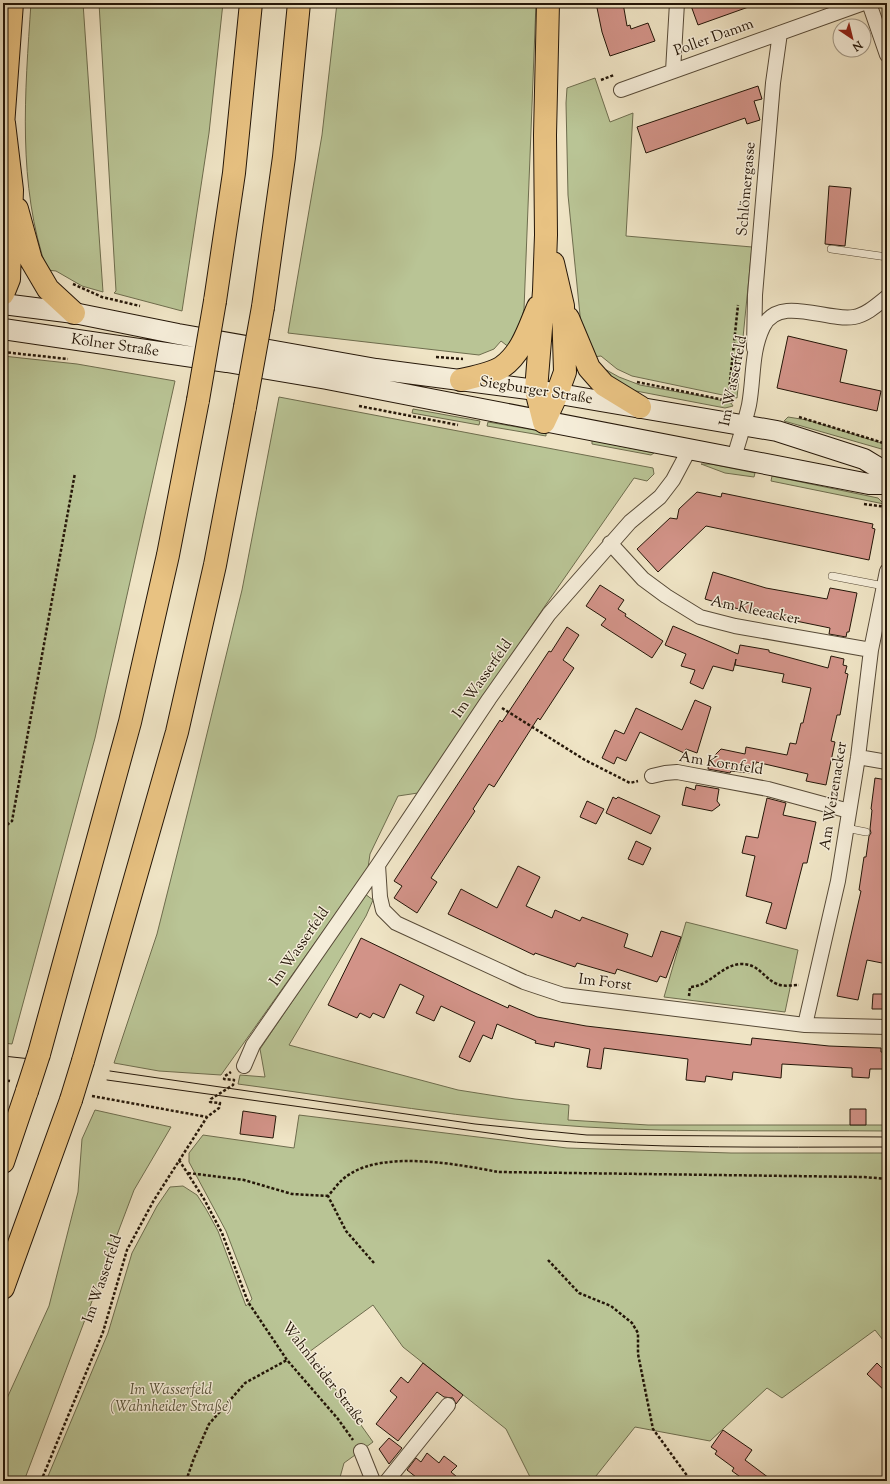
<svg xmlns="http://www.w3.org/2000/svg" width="890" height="1484" viewBox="0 0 890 1484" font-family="'Sorts Mill Goudy',serif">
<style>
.green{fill:#b9c495;stroke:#6e6d4e}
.building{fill:#d29388;stroke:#241608}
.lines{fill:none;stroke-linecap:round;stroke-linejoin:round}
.lane-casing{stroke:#574a37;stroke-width:8}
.street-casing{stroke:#574a37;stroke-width:16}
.secondary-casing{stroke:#241608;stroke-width:22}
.highway-casing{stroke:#241608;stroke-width:24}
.path{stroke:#241608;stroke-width:2.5;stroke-dasharray:3 2;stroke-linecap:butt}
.lane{stroke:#f5edd9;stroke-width:7}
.street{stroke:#f5edd9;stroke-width:14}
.secondary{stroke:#f5edd9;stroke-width:20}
.highway{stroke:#e8c282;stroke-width:22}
.tram{stroke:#241608;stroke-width:1}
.highway-bridge-casing{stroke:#241608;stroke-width:24;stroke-linecap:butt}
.highway-bridge{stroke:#e8c282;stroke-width:22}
.labels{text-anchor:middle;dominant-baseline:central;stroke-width:3;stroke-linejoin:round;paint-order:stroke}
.street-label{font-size:15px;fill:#241608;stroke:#f5edd9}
.park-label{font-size:15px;font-style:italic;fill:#585339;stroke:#f5edd9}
</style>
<rect width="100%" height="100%" fill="#efe4c5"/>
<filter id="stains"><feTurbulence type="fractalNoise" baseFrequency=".005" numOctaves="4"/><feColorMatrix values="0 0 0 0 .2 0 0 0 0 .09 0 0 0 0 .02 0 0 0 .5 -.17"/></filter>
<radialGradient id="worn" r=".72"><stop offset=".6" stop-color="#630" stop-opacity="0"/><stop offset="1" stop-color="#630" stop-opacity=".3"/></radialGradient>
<!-- green -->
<path class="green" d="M 31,3 L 83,3 L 103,292 L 82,286 L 56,271 L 47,270 C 17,185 25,92 31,3 Z
M 99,3 L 223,3 L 209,133 L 182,311 L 114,293 L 116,291 Z
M 337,3 L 536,3 L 524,309 L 519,331 L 510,348 L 501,341 L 494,349 L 479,355 L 288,333 L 322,135 Z
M 595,78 L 610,122 L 633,113 L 626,236 L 752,247 L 737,398 L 632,376 L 617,369 L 601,356 L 593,357 L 581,325 L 568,195 L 566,103 L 567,88 Z
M 3,356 L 77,364 L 175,381 L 95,738 L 12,1044 L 3,1043 Z
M 601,367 L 619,377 L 640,385 L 711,398 L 731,403 L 733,406 L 725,408 L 636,391 L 617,383 Z
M 279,397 L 653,468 L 654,474 L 647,481 L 634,478 L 547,603 L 418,793 L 398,796 L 370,854 L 368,868 L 221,1075 L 159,1071 L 114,1063 L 157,934 L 195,783 L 242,590 Z
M 413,409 L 480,421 L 479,425 L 412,413 Z
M 788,417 L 807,420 L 884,444 L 886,447 L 885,450 L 784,421 Z
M 488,422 L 546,432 L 546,436 L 487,426 Z
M 592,440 L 654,453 L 651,455 L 592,444 Z
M 701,464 L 711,464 L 755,473 L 754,477 L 725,473 Z
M 772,476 L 878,498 L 884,504 L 771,481 Z
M 365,894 L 373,900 L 366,916 L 289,1045 L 458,1090 L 515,1099 L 569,1105 L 568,1120 L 648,1125 L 887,1125 L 887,1131 C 787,1130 686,1133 586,1127 C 471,1120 352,1099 238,1084 L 240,1075 L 265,1077 L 260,1049 Z
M 686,922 L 798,950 L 785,1012 L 664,997 Z
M 95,1110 L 171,1127 L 134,1190 L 24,1481 L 3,1481 L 3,1407 L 49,1306 L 78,1192 L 82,1139 Z
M 299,1115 L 567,1148 L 731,1153 L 887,1153 L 887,1345 L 875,1330 L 782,1398 L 767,1388 L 710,1441 L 635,1427 L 592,1481 L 532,1481 L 506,1429 L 403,1347 L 373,1305 L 309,1352 L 373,1442 L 344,1463 L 339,1481 L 46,1481 L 108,1333 L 132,1253 L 157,1206 L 170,1187 L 183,1186 L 197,1195 L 206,1209 L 218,1231 L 246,1306 L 252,1299 L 226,1231 L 189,1162 L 189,1153 L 203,1135 L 294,1148 Z"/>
<!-- building -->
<path class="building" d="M 596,3 L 623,3 L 627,26 L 630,25 L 631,29 L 648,23 L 655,41 L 610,56 L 602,32 Z
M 690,3 L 754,3 L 754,5 L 698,25 Z
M 758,86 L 762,99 L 754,101 L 760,120 L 747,124 L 745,118 L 646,153 L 637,127 Z
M 829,186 L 851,188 L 845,246 L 825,244 Z
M 788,336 L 847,350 L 840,382 L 881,391 L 877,411 L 777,388 Z
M 697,492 L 721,497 L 722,493 L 873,524 L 872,528 L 875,529 L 869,560 L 706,526 L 658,572 L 637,549 L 670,518 L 677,519 L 679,509 Z
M 713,572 L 766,588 L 827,599 L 830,588 L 857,593 L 849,632 L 847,632 L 846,637 L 829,634 L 830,628 L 742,610 L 705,599 Z
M 600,585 L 624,600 L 618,609 L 626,614 L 625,616 L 663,641 L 652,658 L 601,625 L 606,619 L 586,606 Z
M 673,626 L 738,654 L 740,645 L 769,650 L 769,652 L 828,668 L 831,656 L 844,659 L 843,665 L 847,666 L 845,673 L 848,674 L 840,715 L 837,715 L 831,741 L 835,742 L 826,785 L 806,781 L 808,774 L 756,762 L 756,764 L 753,764 L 751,773 L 731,771 L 730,773 L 708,769 L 709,761 L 721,749 L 745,754 L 746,747 L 787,755 L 790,743 L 796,744 L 801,723 L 803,723 L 811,688 L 782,682 L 784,674 L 735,665 L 736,659 L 733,671 L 713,666 L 703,689 L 690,683 L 695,670 L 681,666 L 686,654 L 665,645 Z
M 567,627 L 579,635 L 563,660 L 574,668 L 540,720 L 538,718 L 494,787 L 489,784 L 473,809 L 475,811 L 431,878 L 437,882 L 417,913 L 394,898 L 402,886 L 394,881 L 500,720 L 502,722 L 549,651 L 551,652 Z
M 695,700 L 711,707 L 697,753 L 686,749 L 684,753 L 640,732 L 626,761 L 617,757 L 614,764 L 602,758 L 615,730 L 624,734 L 636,708 L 682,730 Z
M 875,778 L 887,780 L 887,964 L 867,960 L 858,1000 L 837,996 L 861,891 L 859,890 L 864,857 L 866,857 L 869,836 L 871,833 L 870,829 L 872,810 L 871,809 Z
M 696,785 L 719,789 L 717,801 L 720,805 L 712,811 L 682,805 L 686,787 L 695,790 Z
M 613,797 L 616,799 L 618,797 L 660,816 L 651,834 L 606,813 Z
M 767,798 L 786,803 L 783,815 L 816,822 L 807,863 L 803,863 L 786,929 L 766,923 L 772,903 L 746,896 L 755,856 L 742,853 L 746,836 L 758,838 Z
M 587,801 L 604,809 L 596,824 L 580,817 Z
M 636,841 L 651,848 L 643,865 L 628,859 Z
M 518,866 L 540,877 L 526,906 L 552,918 L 555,910 L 580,921 L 582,917 L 628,934 L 624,947 L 652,957 L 661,931 L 681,937 L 666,978 L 660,976 L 657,982 L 617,969 L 615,974 L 577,963 L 575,967 L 535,953 L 534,955 L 448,914 L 461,889 L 497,908 Z
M 361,938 L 473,992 L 508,1008 L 509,1005 L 537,1017 L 586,1026 L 751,1045 L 752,1038 L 829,1046 L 881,1048 L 881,1052 L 887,1053 L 887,1069 L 870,1069 L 869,1078 L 852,1077 L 852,1068 L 782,1064 L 781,1078 L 733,1072 L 732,1080 L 706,1076 L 705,1082 L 686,1080 L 688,1059 L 604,1048 L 601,1069 L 587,1067 L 590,1049 L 555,1042 L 554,1047 L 535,1043 L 536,1041 L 497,1024 L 492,1039 L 483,1035 L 470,1062 L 459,1057 L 475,1022 L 441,1006 L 434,1021 L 416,1013 L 424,996 L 400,984 L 384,1018 L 373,1013 L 370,1018 L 360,1013 L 357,1018 L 328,1005 Z
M 873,994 L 887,994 L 887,1009 L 872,1009 Z
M 850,1109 L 866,1109 L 866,1125 L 850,1125 Z
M 243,1111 L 276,1116 L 273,1138 L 240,1134 Z
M 423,1363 L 463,1395 L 456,1404 L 453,1398 L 444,1397 L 437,1392 L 398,1441 L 376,1424 L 397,1397 L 390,1391 L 401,1377 L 408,1383 Z
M 877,1363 L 887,1373 L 887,1393 L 867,1374 Z
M 723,1430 L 752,1450 L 745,1460 L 773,1481 L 746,1481 L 732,1471 L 734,1468 L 715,1454 L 717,1451 L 711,1447 Z
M 389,1438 L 402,1448 L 389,1464 L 379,1449 Z
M 427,1453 L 439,1463 L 444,1456 L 457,1466 L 451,1472 L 462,1481 L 421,1481 L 407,1470 L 416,1458 L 421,1462 Z"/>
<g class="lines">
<!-- lane casing -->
<g class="lane-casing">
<path id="lane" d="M 831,249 L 887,257
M 832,576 L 884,586
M 846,828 L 866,832"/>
</g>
<!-- street casing -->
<g class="street-casing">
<path id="street" d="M 869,3 L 887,55
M 673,71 L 677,3
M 621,90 L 864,3
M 754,348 L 755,295 L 773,83 L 780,33
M 734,458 C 739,440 745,423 749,405 C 754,378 751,352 763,327 C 779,294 827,322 854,317 C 866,315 877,305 887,297
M 610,543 L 643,579 L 666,596 L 700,617 L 735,626 L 871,650
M 858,757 L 887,762
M 652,776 L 665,773 L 677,772 L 768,789 L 849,811
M 378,865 L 380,897 L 383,910 L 396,923 L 524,982 L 563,995 L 805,1025 L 887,1027
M 805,1025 L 838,881 L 858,757 L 871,650 L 887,571
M 244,1066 L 253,1045 L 378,865 L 489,699 L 549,614 L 630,522 L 660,497 L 673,480 L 689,450
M 361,1451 L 373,1481
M 387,1481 L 448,1405"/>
</g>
<!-- secondary casing -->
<g class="secondary-casing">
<path id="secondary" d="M 3,304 L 74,313 L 178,334 L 376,369 L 536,390 L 777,431 L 864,459 L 887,473
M 3,329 L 227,362 L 327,379 L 869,484 L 887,484"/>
</g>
<!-- highway casing -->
<g class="highway-casing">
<path id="highway" d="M 3,126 L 12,3
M 17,209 L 31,260 L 48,289 L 74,313
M 3,294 L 9,279 L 12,190 L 4,123
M 215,301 L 234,173 L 251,3
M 263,307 L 284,157 L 299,3
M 568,318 L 589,368 L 604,385 L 640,407
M 461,380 C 474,377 491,374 502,367 C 522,353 529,328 538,307
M 544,422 L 536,390 L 544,291 L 546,235 L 545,135 L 548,3
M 544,422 L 557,394 L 565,372 L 563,306 L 553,263
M 39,1054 L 130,722 L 168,555 L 198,400
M 83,1061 L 177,732 L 215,565 L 245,407
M 3,1162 L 27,1091
M 3,1288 L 71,1100"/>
</g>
<!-- path -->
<path class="path" d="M 601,80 L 614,75
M 73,284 L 102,297 L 140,306
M 3,352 L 68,359
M 436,357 L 463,359
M 637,382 L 734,402
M 728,400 L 738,305
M 359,406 L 458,425
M 799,417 L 887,444
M 864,504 L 887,507
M 502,708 L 585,760 L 630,783 L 638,781
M 3,828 L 12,821 L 75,473
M 689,996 L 690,987 C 710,986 720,966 740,964 C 759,963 763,978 777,984 C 783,987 793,985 799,985
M 3,1080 L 10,1081
M 92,1096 L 207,1117
M 179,1160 L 204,1199 L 222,1233 L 248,1302 L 287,1360 L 338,1419 L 353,1440
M 188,1173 L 244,1180 L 292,1194 L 328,1196
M 548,1260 L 579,1293 L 611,1306 L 632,1323 L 638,1333 L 638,1354 L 653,1429 L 691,1481
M 374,1263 L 346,1231 L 328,1196 C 335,1188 341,1179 350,1174 C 385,1151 458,1164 498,1172 L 864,1177 L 887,1179
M 41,1481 L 103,1332 L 127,1250 L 154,1200 L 207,1117 L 219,1108 L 220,1103 L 210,1102 L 211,1099 L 233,1085 L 234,1080 L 224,1079 L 225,1076 L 231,1072
M 186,1481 L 194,1458 L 209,1424 L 245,1383 L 287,1360"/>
<!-- lane -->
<use href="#lane" class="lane"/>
<!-- street -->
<use href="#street" class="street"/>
<!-- secondary -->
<use href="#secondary" class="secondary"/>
<!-- highway -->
<use href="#highway" class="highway"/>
<!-- tram -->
<path class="tram" d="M 3,1056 L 31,1059
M 110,1071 L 475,1124 L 587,1135 L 887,1137
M 107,1080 L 532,1139 C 650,1149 769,1147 887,1147"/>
<!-- highway-bridge casing -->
<g class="highway-bridge-casing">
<path id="highway-bridge" d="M 198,400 L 215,301
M 245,407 L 263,307
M 27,1091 L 39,1054
M 71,1100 L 83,1061"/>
</g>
<!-- highway-bridge -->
<use href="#highway-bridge" class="highway-bridge"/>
</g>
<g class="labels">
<!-- street labels -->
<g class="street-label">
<text transform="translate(714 38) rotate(-20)">Poller Damm</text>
<text transform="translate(747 189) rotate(-85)">Schlömergasse</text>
<text transform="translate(115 346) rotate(8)">Kölner Straße</text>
<text transform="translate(734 381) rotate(-79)">Im Wasserfeld</text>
<text transform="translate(536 391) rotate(9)">Siegburger Straße</text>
<text transform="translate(755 611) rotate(12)">Am Kleeacker</text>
<text transform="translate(483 679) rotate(-55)">Im Wasserfeld</text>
<text transform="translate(721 764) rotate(9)">Am Kornfeld</text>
<text transform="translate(834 796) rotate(-81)">Am Weizenacker</text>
<text transform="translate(300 947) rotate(-55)">Im Wasserfeld</text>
<text transform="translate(605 983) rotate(7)">Im Forst</text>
<text transform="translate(103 1279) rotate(-71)">Im Wasserfeld</text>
<text transform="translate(323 1374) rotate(52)">Wahnheider Straße</text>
</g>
<!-- park labels -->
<g class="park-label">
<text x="171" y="1390">Im Wasserfeld<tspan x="171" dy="17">(Wahnheider Straße)</tspan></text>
</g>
</g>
<!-- margin -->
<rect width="890" height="1484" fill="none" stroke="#efe4c5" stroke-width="16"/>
<rect x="4" y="4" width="882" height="1476" fill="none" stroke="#241608" stroke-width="2"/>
<rect x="8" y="8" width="874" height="1468" fill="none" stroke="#241608"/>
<!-- north arrow -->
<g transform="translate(852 38) rotate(145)"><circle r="19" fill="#f5edd9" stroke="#a19785"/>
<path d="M0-3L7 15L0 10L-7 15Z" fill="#8f2418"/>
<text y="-6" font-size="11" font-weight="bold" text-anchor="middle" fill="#241608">N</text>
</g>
<rect width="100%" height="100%" filter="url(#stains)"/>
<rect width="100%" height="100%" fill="url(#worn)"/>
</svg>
